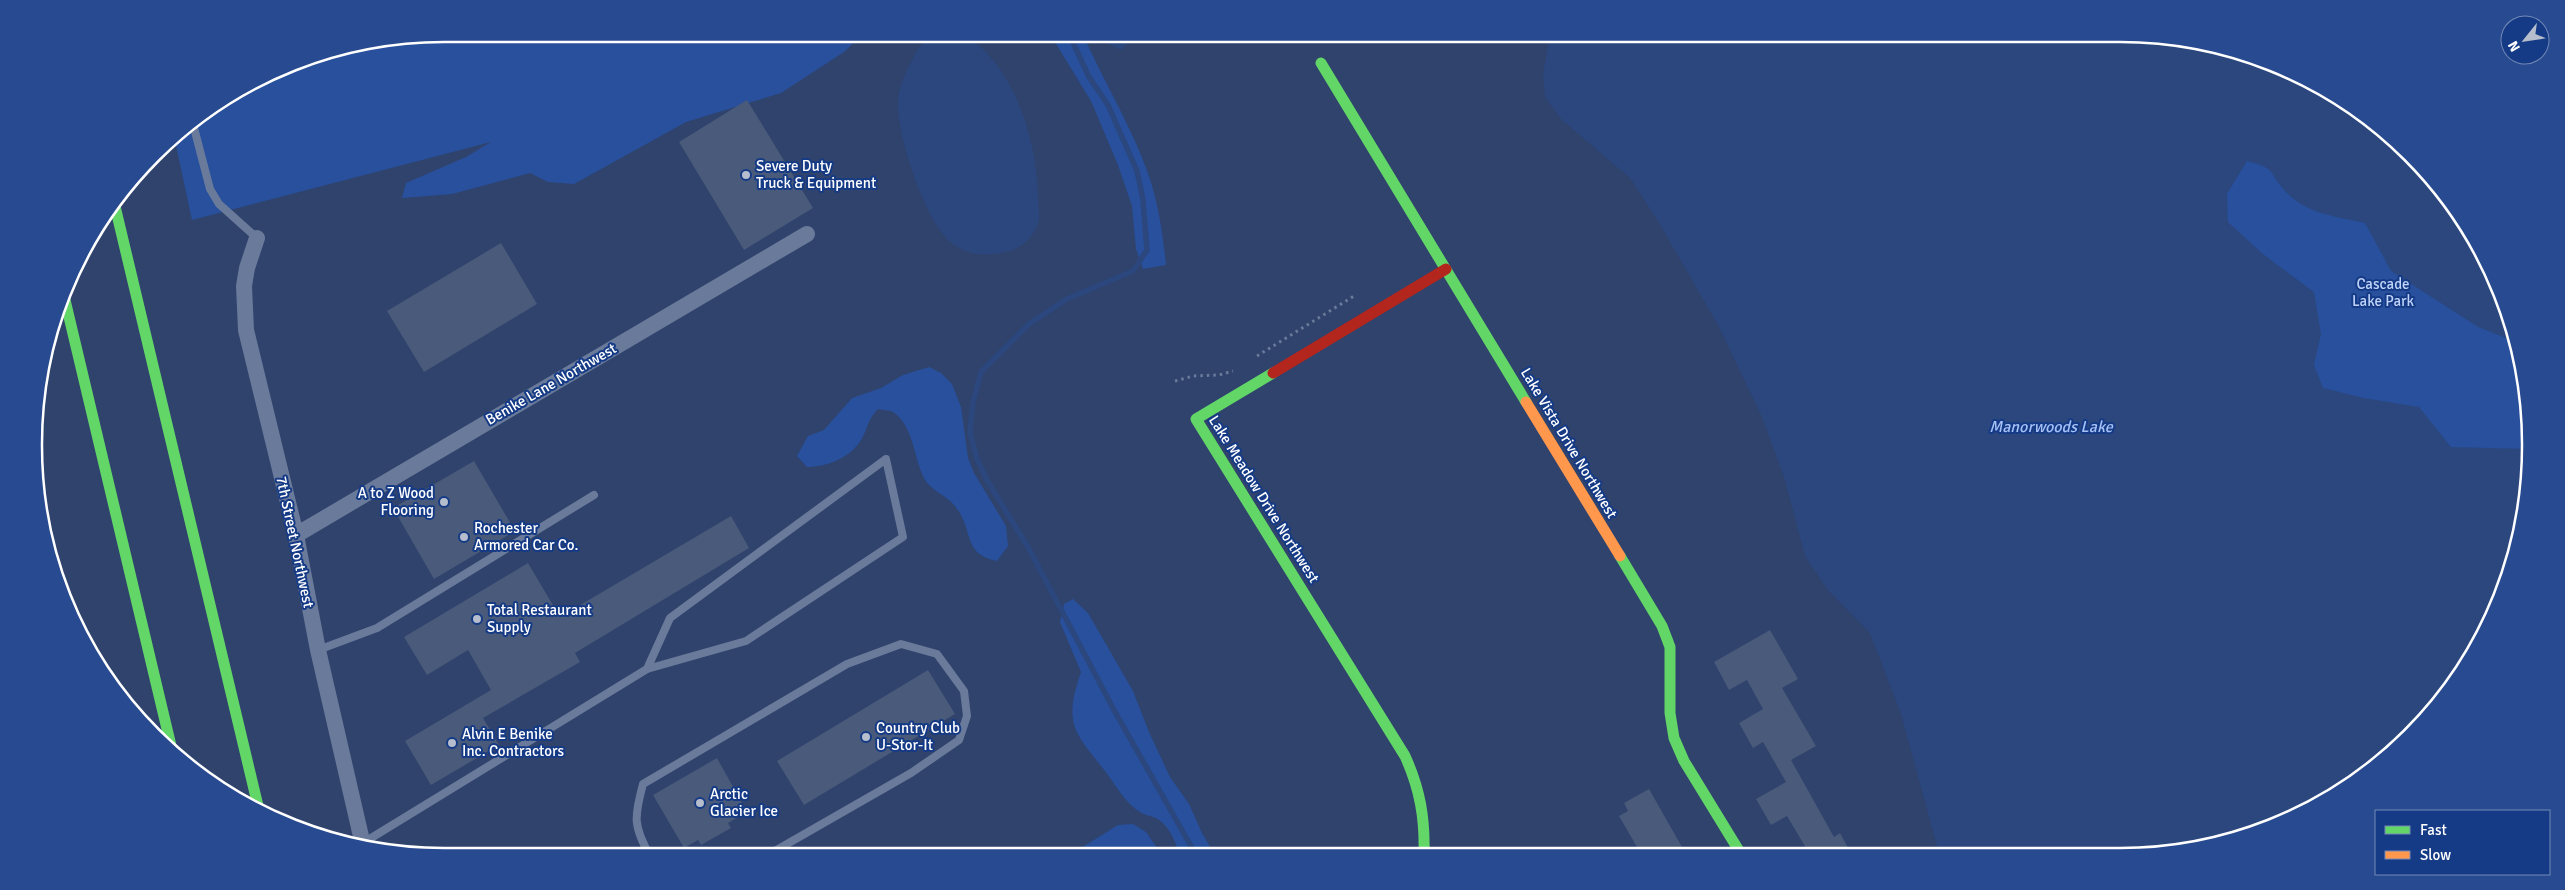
<svg xmlns="http://www.w3.org/2000/svg" width="2565" height="890" viewBox="0 0 2565 890" font-family="Signika,sans-serif">
<style>
.green{fill:#28509d}
.water{fill:#2b477e}
.lines{fill:none;stroke-linecap:round;stroke-linejoin:round}
.stream{stroke:#2b477e;stroke-width:5.5}
.building{fill:#495a7b}
.path{stroke:#6a7a9a;stroke-width:3;stroke-dasharray:2.5 4;stroke-linecap:butt}
.lane{stroke:#6a7a9a;stroke-width:8}
.street{stroke:#6a7a9a;stroke-width:16}
.fast{stroke:#63d668;stroke-width:11}
.slow{stroke:#ff974d;stroke-width:11}
.jam{stroke:#b3261e;stroke-width:11}
.poi-dot{fill:#b6bdcc;stroke:#153a86;stroke-width:2}
.labels{text-anchor:middle;dominant-baseline:central;stroke-width:4;stroke-linejoin:round;paint-order:stroke}
.poi-label{font-size:15px;fill:#fff;stroke:#153a86;text-anchor:start}
.park-label{font-size:15px;fill:#c0d4fa;stroke:#153a86}
.street-label{font-size:15px;fill:#fff;stroke:#153a86}
.water-label{font-size:16px;font-style:italic;fill:#a5c1f6;stroke:#153a86}
.rim{fill:none;stroke:#fff;stroke-width:2.5}
</style>
<rect width="100%" height="100%" fill="#2f436c"/>
<!-- green -->
<path class="green" d="M 445,34 L 863,34 L 844,52 L 781,93 L 686,122 L 574,184 L 548,182 L 530,173 L 452,194 L 402,198 L 406,183 L 466,157 L 491,142 L 192,220 L 174,136 L 288,65 L 365,42 Z
M 1050,34 L 1083,34 C 1104,83 1133,128 1150,179 C 1159,207 1163,236 1166,265 L 1143,269 L 1136,249 L 1132,206 L 1118,165 L 1091,101 Z
M 2120,34 C 2155,38 2191,41 2225,48 C 2239,50 2254,58 2267,63 C 2380,106 2467,199 2509,312 C 2528,363 2529,418 2530,472 L 2433,595 Z
M 929,367 L 941,373 L 952,384 L 961,407 L 968,458 L 974,473 L 1006,526 L 1008,546 L 997,561 C 961,554 975,529 954,505 C 947,496 931,490 925,480 C 914,460 914,426 893,412 C 889,410 882,410 878,409 C 866,422 869,427 861,440 C 850,458 827,467 807,467 L 797,456 L 808,436 L 824,430 L 852,398 L 881,388 L 903,375 Z
M 1073,599 L 1088,613 L 1133,691 L 1149,732 L 1170,777 L 1189,804 L 1202,833 L 1215,855 L 1179,855 C 1176,841 1170,828 1158,819 C 1153,816 1146,816 1140,812 C 1127,804 1117,788 1108,775 C 1076,733 1062,727 1081,672 L 1060,622 L 1064,604 Z
M 1133,824 L 1146,832 L 1162,855 L 1070,855 L 1118,825 Z"/>
<!-- water -->
<path class="water" d="M 938,34 C 945,34 957,31 964,34 C 968,36 972,41 976,43 C 1018,77 1037,145 1038,196 C 1038,203 1040,212 1039,219 C 1036,234 1024,247 1010,251 C 990,256 970,257 953,244 C 926,225 898,138 898,106 C 898,88 904,75 912,60 C 917,49 925,37 938,34 Z
M 1097,34 L 1135,34 L 1121,50 L 1101,40 Z
M 1550,34 C 1669,34 1788,34 1907,34 C 2012,34 2121,26 2224,47 C 2238,50 2253,58 2266,63 C 2387,108 2486,215 2516,342 L 2478,327 L 2391,271 L 2365,223 C 2338,217 2307,214 2287,193 C 2267,173 2279,169 2247,161 L 2227,194 L 2228,222 L 2263,254 L 2314,292 L 2321,334 L 2314,365 L 2323,388 L 2364,398 L 2419,407 L 2451,447 L 2530,449 L 2530,472 L 2517,551 L 2476,651 L 2391,754 L 2302,814 L 2174,853 L 1939,853 L 1901,714 L 1870,633 L 1827,589 L 1805,556 L 1785,480 L 1762,417 L 1718,325 L 1658,221 L 1630,178 L 1562,120 L 1545,97 L 1543,74 Z"/>
<g class="lines">
<!-- stream -->
<path class="stream" d="M 1069,34 L 1089,77 L 1108,105 L 1137,171 L 1143,200 L 1147,250 L 1133,271 L 1067,299 L 1029,324 L 981,372 L 973,402 L 970,432 L 977,459 L 988,482 L 1028,547 L 1114,710 L 1196,855"/>
</g>
<!-- building -->
<path class="building" d="M 747,100 L 813,208 L 744,250 L 679,142 Z
M 501,243 L 537,304 L 424,372 L 387,311 Z
M 474,461 L 515,531 L 434,579 L 393,508 Z
M 731,516 L 749,548 L 575,653 L 580,662 L 483,718 L 499,745 L 431,785 L 405,741 L 491,690 L 468,650 L 427,675 L 404,637 L 528,563 L 560,617 Z
M 1770,630 L 1798,679 L 1782,688 L 1816,746 L 1791,760 L 1834,837 L 1840,833 L 1851,853 L 1809,853 L 1787,816 L 1771,825 L 1756,799 L 1786,782 L 1763,742 L 1753,748 L 1739,723 L 1763,709 L 1747,680 L 1729,690 L 1714,662 Z
M 928,670 L 955,714 L 804,805 L 777,761 Z
M 717,758 L 747,812 L 728,823 L 731,828 L 701,845 L 698,840 L 684,848 L 653,795 Z
M 1649,789 L 1686,854 L 1641,854 L 1619,816 L 1628,811 L 1624,803 Z"/>
<g class="lines">
<!-- path -->
<path class="path" d="M 1257,356 L 1354,296
M 1175,381 L 1193,376 L 1219,375 L 1233,371"/>
<!-- lane -->
<path class="lane" d="M 193,124 L 210,189 L 219,204 L 257,238
M 318,650 L 377,628 L 594,495
M 363,843 L 647,669 L 746,641 L 903,537 L 886,459 L 670,618 L 647,669
M 650,856 C 633,826 634,817 643,784 L 847,664 L 901,644 L 937,654 L 964,691 L 967,716 L 959,740 L 911,773 L 766,856"/>
<!-- street -->
<path class="street" d="M 257,238 L 247,268 L 244,286 L 246,330 L 296,535 L 318,650 L 363,845
M 296,535 L 807,234"/>
<!-- fast -->
<path class="fast" d="M 1321,63 L 1526,402
M 114,202 L 258,806
M 65,300 L 172,750
M 1273,373 L 1196,419 L 1405,756 C 1420,789 1425,818 1424,854
M 1620,556 L 1662,626 L 1670,647 L 1670,713 L 1674,738 L 1684,761 L 1741,854"/>
<!-- slow -->
<path class="slow" d="M 1526,402 L 1620,556"/>
<!-- jam -->
<path class="jam" d="M 1273,373 L 1446,269"/>
</g>
<!-- markers -->
<g class="poi-dot">
<circle cx="746" cy="175" r="5"/>
<circle cx="444" cy="502" r="5"/>
<circle cx="464" cy="537" r="5"/>
<circle cx="477" cy="619" r="5"/>
<circle cx="866" cy="737" r="5"/>
<circle cx="452" cy="743" r="5"/>
<circle cx="700" cy="803" r="5"/>
</g>
<g class="labels">
<!-- poi labels -->
<g class="poi-label">
<text x="756" y="166">Severe Duty<tspan x="756" dy="17">Truck &amp; Equipment</tspan></text>
<text x="434" y="493" text-anchor="end">A to Z Wood<tspan x="434" dy="17">Flooring</tspan></text>
<text x="474" y="528">Rochester<tspan x="474" dy="17">Armored Car Co.</tspan></text>
<text x="487" y="610">Total Restaurant<tspan x="487" dy="17">Supply</tspan></text>
<text x="876" y="728">Country Club<tspan x="876" dy="17">U-Stor-It</tspan></text>
<text x="462" y="734">Alvin E Benike<tspan x="462" dy="17">Inc. Contractors</tspan></text>
<text x="710" y="794">Arctic<tspan x="710" dy="17">Glacier Ice</tspan></text>
</g>
<!-- park labels -->
<g class="park-label">
<text x="2383" y="284">Cascade<tspan x="2383" dy="17">Lake Park</tspan></text>
</g>
<!-- street labels -->
<g class="street-label">
<text transform="translate(551 384) rotate(-30)">Benike Lane Northwest</text>
<text transform="translate(1569 443) rotate(59)">Lake Vista Drive Northwest</text>
<text transform="translate(1264 499) rotate(58)">Lake Meadow Drive Northwest</text>
<text transform="translate(295 542) rotate(78)">7th Street Northwest</text>
</g>
<!-- water labels -->
<g class="water-label">
<text x="2051" y="427">Manorwoods Lake</text>
</g>
</g>
<!-- crop -->
<path d="M0 0H2565V890H0ZM444 42H2120A402 402 0 0 1 2522 444V446A402 402 0 0 1 2120 848H444A402 402 0 0 1 42 446V444A402 402 0 0 1 444 42Z" fill="#284a90" fill-rule="evenodd"/>
<path class="rim" d="M444 42H2120A402 402 0 0 1 2522 444V446A402 402 0 0 1 2120 848H444A402 402 0 0 1 42 446V444A402 402 0 0 1 444 42Z"/>
<!-- legend -->
<rect x="2375" y="810" width="175" height="65" fill="#153a86" stroke="#7389b6"/>
<rect x="2385" y="826" width="25" height="8" fill="#63d668" stroke="#7389b6"/>
<text x="2420" y="835" font-size="15" fill="#ffffff">Fast</text>
<rect x="2385" y="851" width="25" height="8" fill="#ff974d" stroke="#7389b6"/>
<text x="2420" y="860" font-size="15" fill="#ffffff">Slow</text>
<!-- north arrow -->
<g transform="translate(2525 40) rotate(240)"><circle r="24" fill="#153a86" stroke="#7389b6"/>
<path d="M0-4L9 19L0 12L-9 19Z" fill="#b6bdcc"/>
<text y="-8" font-size="14" font-weight="bold" text-anchor="middle" fill="#ffffff">N</text>
</g>
</svg>
